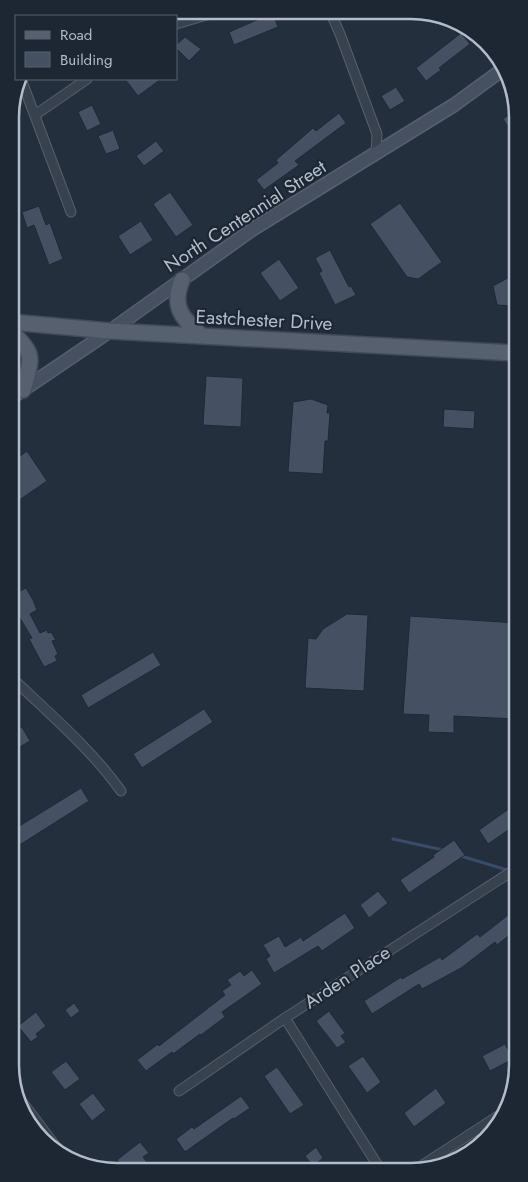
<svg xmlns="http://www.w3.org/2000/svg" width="528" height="1182" viewBox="0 0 528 1182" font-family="Jost,sans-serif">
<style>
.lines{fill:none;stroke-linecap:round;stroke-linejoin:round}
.stream{stroke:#394c67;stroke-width:3}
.building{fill:#455162;stroke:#1f2835}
.street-casing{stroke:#565f6c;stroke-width:11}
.secondary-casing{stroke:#565f6c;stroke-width:15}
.primary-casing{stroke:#414a57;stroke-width:18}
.street{stroke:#38414e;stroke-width:9}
.secondary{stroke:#465061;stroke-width:12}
.primary{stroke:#56606e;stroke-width:15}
.labels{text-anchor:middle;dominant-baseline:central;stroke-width:4.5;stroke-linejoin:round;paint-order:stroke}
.street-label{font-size:19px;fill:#b4bcc9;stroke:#1d2633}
.rim{fill:none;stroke:#b4bcc9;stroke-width:2.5}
</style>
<rect width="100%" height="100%" fill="#242f3e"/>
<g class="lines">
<!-- stream -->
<path class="stream" d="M 393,839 L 443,850
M 461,856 L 517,873"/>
</g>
<!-- building -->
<path class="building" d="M 273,13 L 278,27 L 234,45 L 229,32 Z
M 461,33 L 470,44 L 439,68 L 441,70 L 426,81 L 416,68 Z
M 185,37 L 201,49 L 189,61 L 176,48 L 176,45 Z
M 125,79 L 161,79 L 138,96 Z
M 396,87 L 405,101 L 390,110 L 381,96 Z
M 92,105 L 101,124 L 87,131 L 78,112 Z
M 514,111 L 514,136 L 503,119 Z
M 339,113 L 346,123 L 295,161 L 299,165 L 264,190 L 256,180 L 278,163 L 276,160 L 313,128 L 316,131 Z
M 113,130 L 120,149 L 106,154 L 98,136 Z
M 156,141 L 164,151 L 144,166 L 136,156 Z
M 170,192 L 193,225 L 176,237 L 153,204 Z
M 400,203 L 442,262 L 418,279 L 407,277 L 370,224 Z
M 39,206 L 46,225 L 50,223 L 63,259 L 49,265 L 34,225 L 27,228 L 22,212 Z
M 141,221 L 153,240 L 130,255 L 118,236 Z
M 330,250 L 349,287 L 351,286 L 356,295 L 335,305 L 319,273 L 322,271 L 315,258 Z
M 279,259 L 299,288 L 280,301 L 260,273 Z
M 515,274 L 515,303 L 510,306 L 497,305 L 493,286 Z
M 206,376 L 243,378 L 241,427 L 203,425 Z
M 311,399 L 328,405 L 327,413 L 330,413 L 328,441 L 325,441 L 323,474 L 288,472 L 293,402 Z
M 444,409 L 475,411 L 474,429 L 443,427 Z
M 27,451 L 47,481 L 12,505 L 12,462 Z
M 12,574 L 20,591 L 26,588 L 33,600 L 37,610 L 30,614 L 40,633 L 47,630 L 48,633 L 51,632 L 56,640 L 52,641 L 58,654 L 55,656 L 57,661 L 44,667 L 29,639 L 32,638 L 12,605 Z
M 347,614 L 368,615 L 364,691 L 305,688 L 308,638 L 316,639 L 323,629 Z
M 410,616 L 516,623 L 516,719 L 454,716 L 454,733 L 428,732 L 429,715 L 403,714 Z
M 153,652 L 161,665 L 88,708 L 81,695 Z
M 204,709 L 213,722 L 142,768 L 133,754 Z
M 22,727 L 30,741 L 13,751 L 12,733 Z
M 81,788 L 89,801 L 18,846 L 13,838 L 13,830 Z
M 517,803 L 517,824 L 488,844 L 479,830 Z
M 454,840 L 465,855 L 409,893 L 400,880 L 434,857 L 433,855 Z
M 378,891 L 388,903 L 369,918 L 360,905 Z
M 512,912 L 517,919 L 517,929 L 497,945 L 495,942 L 461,968 L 422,989 L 419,984 L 372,1014 L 364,1001 L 401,977 L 402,979 L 440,957 L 442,960 L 477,934 L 480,937 Z
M 345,913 L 355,928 L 322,951 L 318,946 L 274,973 L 266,959 L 270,956 L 263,945 L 279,936 L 285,947 L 301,937 L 303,941 Z
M 252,970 L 262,984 L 222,1012 L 225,1017 L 201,1035 L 200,1034 L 173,1054 L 172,1052 L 146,1071 L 137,1060 L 158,1044 L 159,1046 L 225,995 L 222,991 L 231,985 L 227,980 L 240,971 L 244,976 Z
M 74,1003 L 80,1011 L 71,1018 L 65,1010 Z
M 329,1011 L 345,1033 L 341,1036 L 346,1042 L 337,1048 L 316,1021 Z
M 36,1012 L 46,1026 L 36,1034 L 38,1037 L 31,1042 L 18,1026 Z
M 505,1044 L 513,1059 L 490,1071 L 482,1056 Z
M 363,1056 L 381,1082 L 367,1093 L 348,1066 Z
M 66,1061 L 80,1079 L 65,1090 L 51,1072 Z
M 277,1067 L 304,1105 L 290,1114 L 264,1076 Z
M 436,1088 L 446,1103 L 414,1127 L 404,1113 Z
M 93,1093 L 106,1110 L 92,1121 L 79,1104 Z
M 241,1096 L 250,1108 L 234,1119 L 233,1118 L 185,1152 L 176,1139 L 192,1127 L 194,1129 Z
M 140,1142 L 149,1153 L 143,1157 L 149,1165 L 142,1170 L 125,1170 L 117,1160 Z
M 316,1147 L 323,1158 L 313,1166 L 305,1156 Z"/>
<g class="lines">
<!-- street casing -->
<g class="street-casing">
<path id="street" d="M 330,11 L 340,34 L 377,134 L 376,153
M 176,24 L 220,11
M 21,79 L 71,212
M 35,115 L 87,79
M 12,678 C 50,714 91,749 121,791
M 285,1018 L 380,1169
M 14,1091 L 60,1152
M 179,1091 L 285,1018 L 517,868
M 418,1168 L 501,1114"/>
</g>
<!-- secondary casing -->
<g class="secondary-casing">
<path id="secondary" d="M 11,398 L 110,331 L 253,229 L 454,105 L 502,70"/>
</g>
<!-- primary casing -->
<g class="primary-casing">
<path id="primary" d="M 182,280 C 171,307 182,318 202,336
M 11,322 L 110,331 L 515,353
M 11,332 C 37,354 31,360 23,390"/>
</g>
<!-- street -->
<use href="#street" class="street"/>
<!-- secondary -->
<use href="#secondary" class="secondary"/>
<!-- primary -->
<use href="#primary" class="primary"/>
</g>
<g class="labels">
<!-- street labels -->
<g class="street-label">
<text transform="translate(245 216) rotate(-33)">North Centennial Street</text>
<text transform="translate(264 320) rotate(3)">Eastchester Drive</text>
<text transform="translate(347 977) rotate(-33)">Arden Place</text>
</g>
</g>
<!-- crop -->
<path d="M0 0H528V1182H0ZM117 19H411A98 98 0 0 1 509 117V1065A98 98 0 0 1 411 1163H117A98 98 0 0 1 19 1065V117A98 98 0 0 1 117 19Z" fill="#1d2633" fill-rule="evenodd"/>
<path class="rim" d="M117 19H411A98 98 0 0 1 509 117V1065A98 98 0 0 1 411 1163H117A98 98 0 0 1 19 1065V117A98 98 0 0 1 117 19Z"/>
<!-- legend -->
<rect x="15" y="15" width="162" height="65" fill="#1d2633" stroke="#59626f"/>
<rect x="25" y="31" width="25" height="8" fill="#56606e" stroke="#59626f"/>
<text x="60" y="40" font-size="15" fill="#b4bcc9">Road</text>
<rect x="25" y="52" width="25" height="15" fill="#455162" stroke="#59626f"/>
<text x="60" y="65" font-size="15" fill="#b4bcc9">Building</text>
</svg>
